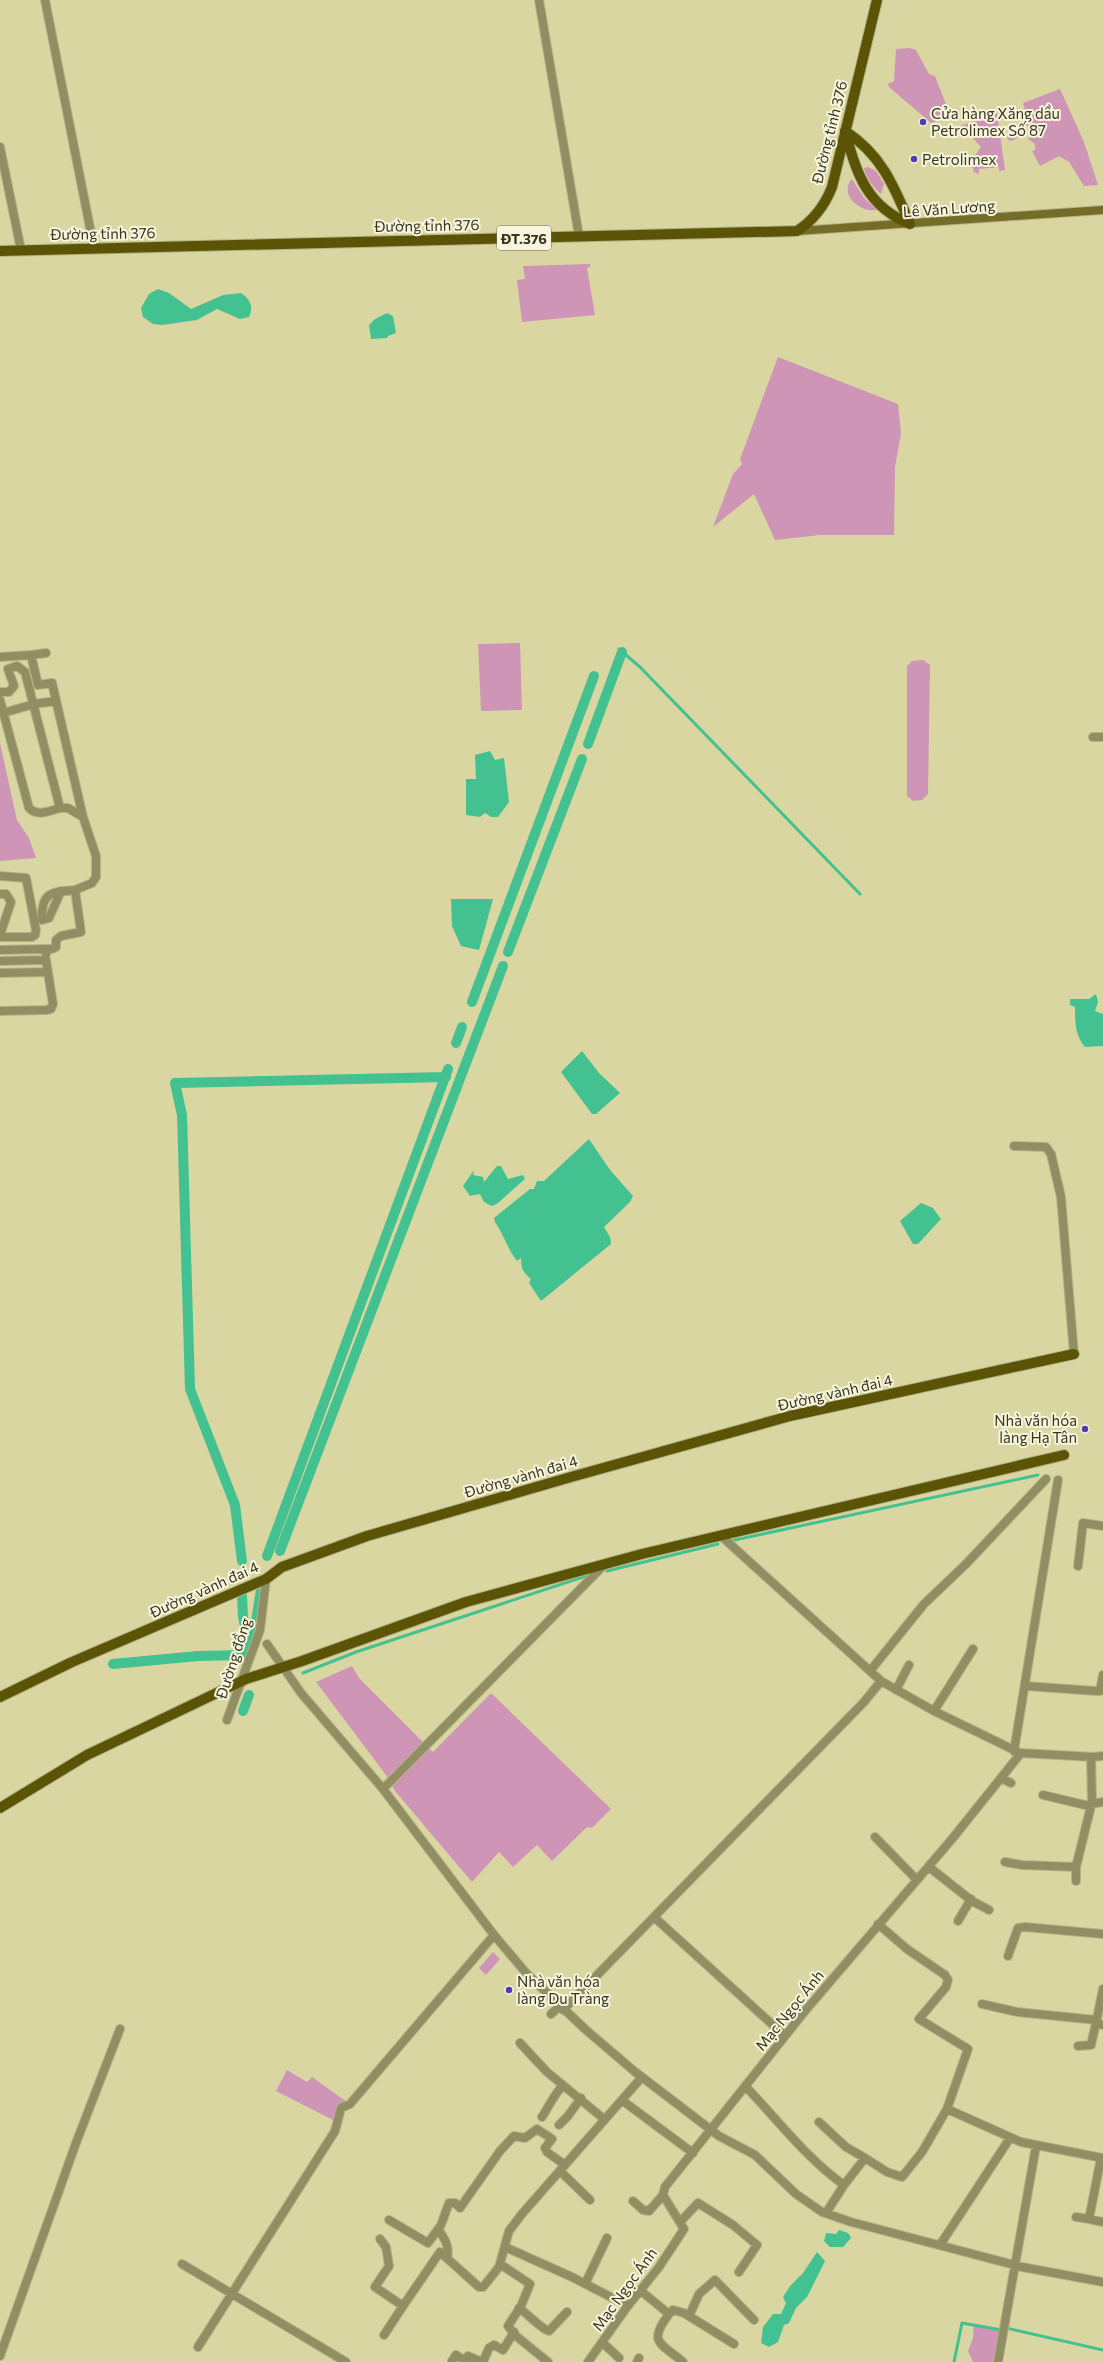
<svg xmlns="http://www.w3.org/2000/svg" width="1103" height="2362" viewBox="0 0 1103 2362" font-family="Commissioner,sans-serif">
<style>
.green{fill:#ce95b6}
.water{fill:#44c191}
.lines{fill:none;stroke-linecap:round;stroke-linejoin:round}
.stream{stroke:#44c191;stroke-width:3}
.canal{stroke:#44c191;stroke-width:10}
.street-casing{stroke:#b6b385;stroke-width:10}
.secondary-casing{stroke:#b6b385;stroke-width:10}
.primary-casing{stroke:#b6b385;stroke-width:12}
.street{stroke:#928e64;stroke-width:8}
.secondary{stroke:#736d28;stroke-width:8}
.primary{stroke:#5b5407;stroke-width:10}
.poi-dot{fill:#4f3cb4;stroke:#f7f5db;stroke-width:1.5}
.labels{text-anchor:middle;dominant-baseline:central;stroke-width:4;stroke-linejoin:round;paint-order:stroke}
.shield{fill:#f7f5db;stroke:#716f58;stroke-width:1}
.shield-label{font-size:14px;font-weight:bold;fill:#373520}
.poi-label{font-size:15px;fill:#373520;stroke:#f7f5db;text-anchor:start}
.street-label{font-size:15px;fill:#373520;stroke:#f7f5db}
</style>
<rect width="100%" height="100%" fill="#dad6a1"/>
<!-- green -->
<path class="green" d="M 910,48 L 916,50 L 929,74 L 935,76 L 951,117 L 931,123 L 889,87 L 888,84 L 894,81 L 896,49 Z
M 1060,89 L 1084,142 L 1098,185 L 1084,186 L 1069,162 L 1059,156 L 1040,166 L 1032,151 L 1035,150 L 1035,144 L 1028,139 L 1034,133 L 1032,125 L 1026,126 L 1016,139 L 1010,141 L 1006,137 L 1022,122 L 1026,113 L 1023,103 Z
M 997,113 L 1005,170 L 999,171 L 999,167 L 979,169 L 979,174 L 974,172 L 971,161 L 981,147 L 971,136 L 956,132 L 955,128 Z
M 868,167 L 876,171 L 884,184 L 881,194 C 873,187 867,179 864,168 Z
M 852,179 L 864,198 L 877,210 C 861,213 838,195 852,179 Z
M 590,264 L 590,267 L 587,268 L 595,315 L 522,322 L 517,280 L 525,279 L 523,266 Z
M 778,357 L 898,404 L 901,433 L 895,467 L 894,535 L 820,535 L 775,540 L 754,494 L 713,527 L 733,474 L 742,464 L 740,459 Z
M 520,643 L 522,710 L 481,711 L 478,644 Z
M 923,660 L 930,665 L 928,794 L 922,800 L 913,801 L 907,796 L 907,666 L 912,661 Z
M 0,743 L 17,820 L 29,838 L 36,858 L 0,861 Z
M 352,1666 L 359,1678 L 433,1752 L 491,1693 L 611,1809 L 592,1828 L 587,1827 L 552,1861 L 537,1845 L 513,1867 L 499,1852 L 472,1882 L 395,1791 L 386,1775 L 316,1682 Z
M 493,1952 L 500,1959 L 486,1975 L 479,1968 Z
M 287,2070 L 307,2082 L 312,2077 L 350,2104 L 342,2111 L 337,2122 L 276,2091 Z
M 974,2324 L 1005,2329 L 998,2362 L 973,2362 L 968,2351 L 973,2338 Z"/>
<!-- water -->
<path class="water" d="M 158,289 L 169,293 L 191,309 L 223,295 L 241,293 C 250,299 254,307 249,317 L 240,319 L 217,309 L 197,320 L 162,325 L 153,324 L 143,317 L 141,308 L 149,294 Z
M 387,313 L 393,316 L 396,333 L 388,336 L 387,338 L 371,339 L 369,325 L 375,319 Z
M 490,751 L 495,760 L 504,758 L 509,802 L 498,817 L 491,817 L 485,813 L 480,817 L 466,815 L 466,779 L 476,779 L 475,755 Z
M 451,899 L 493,899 L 479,950 L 461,946 L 452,926 Z
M 1096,994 L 1098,1002 L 1095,1011 L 1103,1014 L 1103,1046 L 1085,1047 C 1075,1035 1075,1022 1075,1007 L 1070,1005 L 1070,999 L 1089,999 Z
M 582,1051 L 599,1073 L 620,1093 L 596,1114 L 592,1114 L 561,1072 Z
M 589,1139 L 610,1170 L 633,1196 L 630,1202 L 604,1227 L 610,1237 L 611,1244 L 541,1301 L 529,1283 L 531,1279 C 523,1273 521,1268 521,1258 L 517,1261 C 508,1250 504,1235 495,1222 L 494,1218 L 530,1189 L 534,1189 L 537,1181 L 544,1181 Z
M 497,1166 L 501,1166 L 508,1179 L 523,1175 L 525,1179 L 498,1203 L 492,1206 L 484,1202 L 480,1194 L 470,1196 L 463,1186 L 474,1170 L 473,1175 L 483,1177 L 484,1182 Z
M 921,1203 L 933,1208 L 941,1219 L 918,1244 L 913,1244 L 900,1221 Z
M 839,2230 L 848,2233 L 851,2238 L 843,2247 L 830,2247 L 824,2241 L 826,2233 L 836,2234 Z
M 817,2252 L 825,2261 L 807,2297 L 796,2308 L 789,2323 L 784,2325 L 778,2342 L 769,2347 L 761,2343 L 763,2327 L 773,2314 L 781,2314 L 786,2303 L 783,2297 L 790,2286 L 803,2273 Z"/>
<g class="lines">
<!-- stream -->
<path class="stream" d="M 619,649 L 640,667 L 860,894
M 730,1541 L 1038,1475
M 607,1571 L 718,1544
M 303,1673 L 356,1652 L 586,1576
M 1006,2328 L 1103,2350
M 954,2362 L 962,2323 L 1001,2330"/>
<!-- canal -->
<path class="canal" d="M 588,744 L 622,652
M 508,952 L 582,759
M 472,1002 L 594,676
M 456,1043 L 462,1027
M 280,1551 L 503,966
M 267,1556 L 448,1069
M 242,1561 L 235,1505 L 190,1389 L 182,1115 L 175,1083 L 446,1077
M 242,1596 L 243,1617 L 248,1640
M 246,1661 L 248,1654 L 248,1640 L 254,1634 L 261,1590
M 113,1664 L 198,1656 L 248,1655
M 243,1711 L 249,1695"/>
<!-- street casing -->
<g class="street-casing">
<path id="street" d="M 45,0 L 94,248
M 539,0 L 579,236
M 0,147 L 21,250
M 31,655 L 46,653
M 0,657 L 31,655 L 38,685 L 52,683 L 83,817 L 96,856 L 96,877 L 92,883 L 75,890 L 81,932 L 61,936 L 56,940 L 56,947 L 52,949 L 45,949
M 0,692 L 9,692 L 14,686 L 8,669 L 17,666 L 25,672 L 60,808 L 68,808 L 83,817
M 0,700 L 29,808 C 38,817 49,811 60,808
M 3,713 L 34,704 L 56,701
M 1093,737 L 1103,737
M 0,876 L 26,878 L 36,930 L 35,935 L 32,937 L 0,937
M 61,891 L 49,918 L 42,920 C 41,893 50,892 75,890
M 0,894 L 6,894 L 11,902 L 0,935
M 0,950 L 45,949 L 46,954
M 0,961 L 46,960 L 53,1004 L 51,1009 L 46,1010 L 0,1011
M 0,973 L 48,972
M 1014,1146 L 1046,1147 L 1051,1154 L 1061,1197 L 1074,1354
M 720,1535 L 870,1671 L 924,1604 L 966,1564 L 1046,1479
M 1078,1566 L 1083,1523 L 1103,1526
M 267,1644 L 301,1693 L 383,1789 L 494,1935 L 527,1974 L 586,2030 L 634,2071 L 719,2136 L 755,2155 L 796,2194 L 822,2212 L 851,2222 L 1022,2267 L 1103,2282
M 870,1671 L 881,1681 L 934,1711 L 1018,1752
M 1026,1686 L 1096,1691 L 1100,1691 L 1103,1675
M 896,1690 L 909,1665
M 934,1711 L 973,1649
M 227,1720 L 260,1630 L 266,1579
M 1014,1751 L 1058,1480
M 1003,1779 L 1011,1783
M 383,1789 L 604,1565
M 1043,1795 L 1085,1805 L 1103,1802
M 875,1837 L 917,1880
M 1005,1862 L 1022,1865 L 1076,1867 L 1092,1802 L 1091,1757
M 929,1867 L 972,1901 L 989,1910
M 1076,1867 L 1076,1881
M 654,1917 L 785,2036
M 958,1921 L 971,1899
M 878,1924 L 907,1949 L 945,1975 L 948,1980 L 946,1987 L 919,2019 L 968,2049 L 947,2109 L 1021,2142 L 1103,2158
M 1008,1956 L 1018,1928 L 1025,1927 L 1103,1934
M 1103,1989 L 1096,2023 L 1103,2025
M 982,2004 L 1017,2012 L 1096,2020
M 563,2010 L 864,1702 L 881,1681
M 551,2014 L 560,2006
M 520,2043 L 547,2072 L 604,2119
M 1078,2046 L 1091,2045 L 1096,2023
M 746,2087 C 778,2120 806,2158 844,2185 L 865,2158 L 887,2172 L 902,2177 L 922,2152 L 947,2109
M 623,2101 L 693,2153
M 542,2117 C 549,2106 554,2095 563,2085
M 819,2122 L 846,2147 L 865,2158
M 559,2125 L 568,2116 L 581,2098
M 1101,2158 L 1089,2219 L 1103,2222
M 560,2171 L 590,2200
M 633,2201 L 643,2210 L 649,2211 L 663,2195
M 826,2213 L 844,2185
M 1076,2217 L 1089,2219
M 389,2220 L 428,2243 L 441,2225 L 449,2203 L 455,2203 L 460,2208 L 500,2151 L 514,2136 L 525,2138 L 537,2129 L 552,2139 L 545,2148 L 547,2152 L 565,2165
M 680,2222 L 698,2203 L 733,2225 L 757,2245 L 739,2272
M 438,2229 C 444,2238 450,2246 447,2257
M 380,2239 L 386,2247 L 389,2266 L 375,2287 L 403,2306 L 440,2252 L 479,2287 L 483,2287 L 499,2267 L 509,2231 L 521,2215 L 642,2077
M 940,2245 L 1010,2138
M 505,2247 L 572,2277 L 628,2306
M 182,2264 L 346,2362
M 500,2264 L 530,2284 L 521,2306 L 508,2326 L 516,2336 L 548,2362
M 585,2284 L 607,2238
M 641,2291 L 669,2314 C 647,2343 661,2343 683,2362
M 519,2308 C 528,2314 541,2329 549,2331 L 567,2312
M 669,2314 L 673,2310 L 684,2313 L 734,2344
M 689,2316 L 699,2294 L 715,2280 L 754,2320
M 384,2335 L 403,2306
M 603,2343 L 619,2358
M 198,2347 L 335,2131 L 341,2108 L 350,2104 L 494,1935
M 0,2356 L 76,2143 L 120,2029
M 452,2361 L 456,2355 L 465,2361 L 468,2356 L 482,2362
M 483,2362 L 489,2348 L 494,2345 L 503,2350 L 514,2332
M 588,2362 L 627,2307 L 659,2267 L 684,2229 L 663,2195 L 665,2187 L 805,2011 L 952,1839 L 1021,1753 L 1093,1757 L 1103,1756
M 637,2362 L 639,2358
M 998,2362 L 1036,2146"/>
</g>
<!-- secondary casing -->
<g class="secondary-casing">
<path id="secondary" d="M 797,231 L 1103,210"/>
</g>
<!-- primary casing -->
<g class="primary-casing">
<path id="primary" d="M 845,131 C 881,154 894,186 910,224
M 846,134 C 856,174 868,207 910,224
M 0,251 L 797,231 C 814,220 825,205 832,187 L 877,0
M 0,1697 L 72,1662 L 266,1579 L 282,1567 L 367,1536 L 571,1477 L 790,1416 L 1074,1354
M 0,1808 L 87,1755 L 246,1679 L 302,1661 L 466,1602 L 642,1554 L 1064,1455"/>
</g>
<!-- street -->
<use href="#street" class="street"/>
<!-- secondary -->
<use href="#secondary" class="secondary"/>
<!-- primary -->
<use href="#primary" class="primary"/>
</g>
<!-- markers -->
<g class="poi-dot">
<circle cx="923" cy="122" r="4"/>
<circle cx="914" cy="159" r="4"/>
<circle cx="1085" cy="1429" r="4"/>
<circle cx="509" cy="1990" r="4"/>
</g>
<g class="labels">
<!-- shield labels -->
<rect class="shield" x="497" y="226" width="54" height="24" rx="3"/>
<g class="shield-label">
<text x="524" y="238">ĐT.376</text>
</g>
<!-- poi labels -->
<g class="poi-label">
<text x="931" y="113">Cửa hàng Xăng dầu<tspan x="931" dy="17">Petrolimex Số 87</tspan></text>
<text x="922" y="159">Petrolimex</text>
<text x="1077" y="1420" text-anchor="end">Nhà văn hóa<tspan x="1077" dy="17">làng Hạ Tân</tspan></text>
<text x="517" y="1981">Nhà văn hóa<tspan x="517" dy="17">làng Du Tràng</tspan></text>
</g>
<!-- street labels -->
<g class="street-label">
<text transform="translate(829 132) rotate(-76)">Đường tỉnh 376</text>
<text transform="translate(949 208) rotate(-4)">Lê Văn Lương</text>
<text transform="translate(427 225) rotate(-1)">Đường tỉnh 376</text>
<text transform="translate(103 233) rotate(-1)">Đường tỉnh 376</text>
<text transform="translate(835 1392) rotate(-13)">Đường vành đai 4</text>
<text transform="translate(521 1476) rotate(-16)">Đường vành đai 4</text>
<text transform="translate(204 1589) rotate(-24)">Đường vành đai 4</text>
<text transform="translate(233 1658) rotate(-72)">Đường đồng</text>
<text transform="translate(789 2010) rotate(-51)">Mạc Ngọc Ánh</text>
<text transform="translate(624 2289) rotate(-54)">Mạc Ngọc Ánh</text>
</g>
</g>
</svg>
